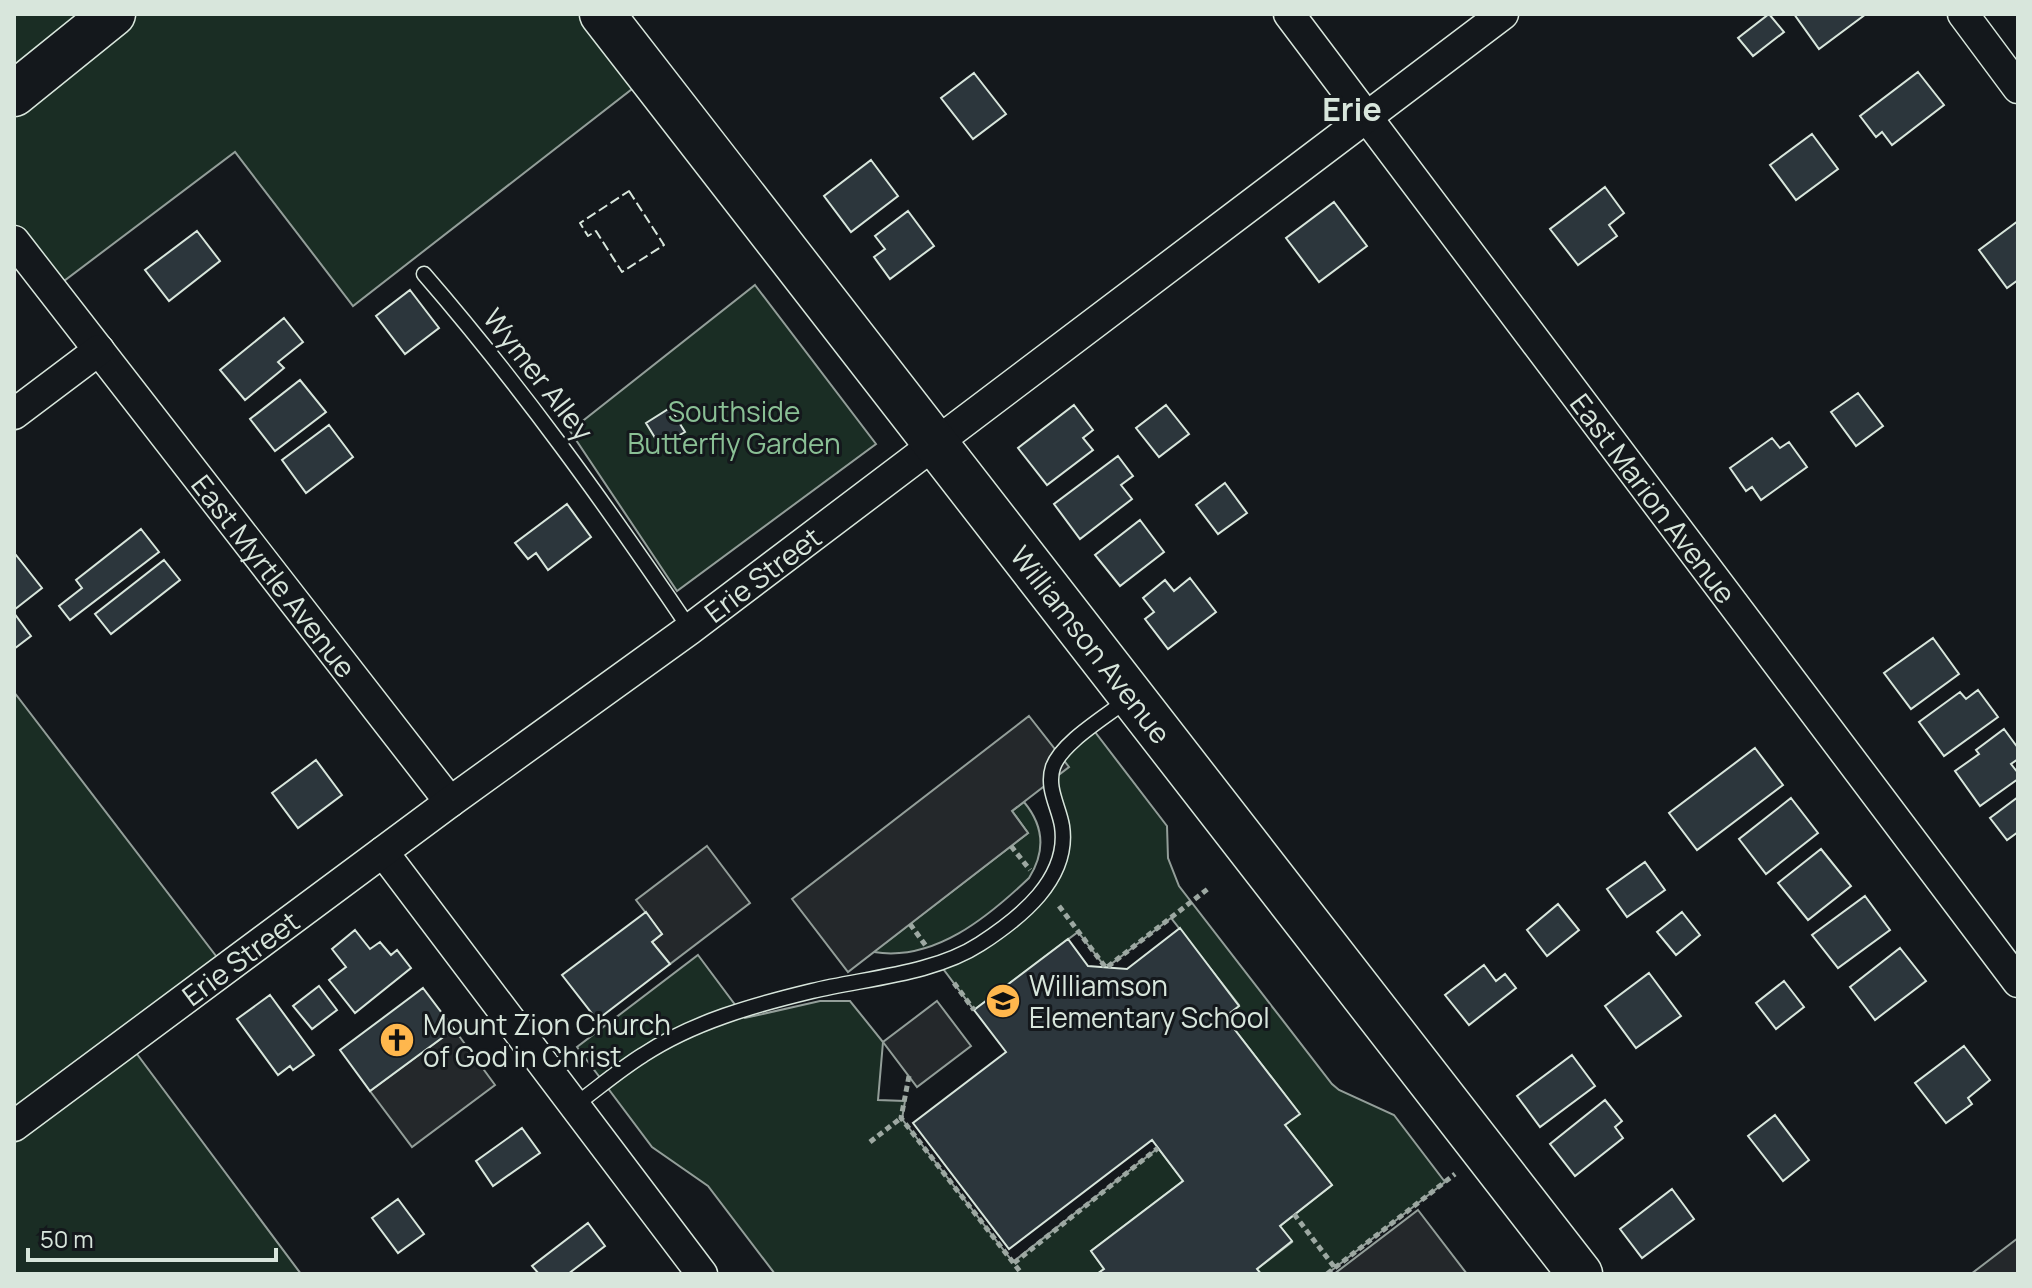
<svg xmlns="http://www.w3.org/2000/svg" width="2032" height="1288" viewBox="0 0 2032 1288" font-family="Manrope,sans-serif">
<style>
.green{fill:#1a2d24;stroke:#939e99;stroke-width:2}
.parking{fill:#24282b;stroke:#939e99;stroke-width:2}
.building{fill:#2c363c;stroke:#d8e6dc;stroke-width:2}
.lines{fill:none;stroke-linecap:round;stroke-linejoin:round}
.lane-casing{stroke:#d8e6dc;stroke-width:17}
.street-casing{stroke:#d8e6dc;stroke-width:33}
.primary-casing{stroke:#d8e6dc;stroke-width:47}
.highway-casing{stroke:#d8e6dc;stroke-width:47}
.path{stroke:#9da8a2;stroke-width:5;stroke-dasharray:6 4;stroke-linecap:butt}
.lane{stroke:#14181c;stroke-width:14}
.street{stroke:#14181c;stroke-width:30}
.primary{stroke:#14181c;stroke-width:44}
.highway{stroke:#14181c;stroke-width:44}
.fence{stroke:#d8e6dc;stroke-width:2;stroke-dasharray:10 4;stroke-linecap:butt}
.labels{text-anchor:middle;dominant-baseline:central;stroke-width:6;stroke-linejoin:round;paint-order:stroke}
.street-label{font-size:28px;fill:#d8e6dc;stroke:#14181c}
.park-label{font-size:28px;fill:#8ac095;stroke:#14181c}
.poi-label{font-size:28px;fill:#d8e6dc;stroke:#14181c;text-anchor:start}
.quarter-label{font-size:32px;font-weight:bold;fill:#d8e6dc;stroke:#14181c}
</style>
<rect width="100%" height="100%" fill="#14181c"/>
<!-- green -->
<path class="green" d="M 14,14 L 602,14 L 650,75 L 353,306 L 235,152 L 52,290 L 14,241 Z
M 755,285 L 876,444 L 677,591 L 570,431 Z
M 14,692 L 226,969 L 128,1042 L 301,1274 L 14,1274 Z
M 1092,728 L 1167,826 L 1168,858 L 1179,886 L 1332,1084 L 1339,1090 L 1394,1115 L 1445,1182 L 1327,1274 L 1261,1274 L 1257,1269 L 1292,1242 L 1280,1226 L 1332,1185 L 1285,1125 L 1299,1113 L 1225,1017 L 1239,1005 L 1171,918 L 1106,968 L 1078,932 L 974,1010 L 938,962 L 950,958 L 1033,902 L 1062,853 L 1052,768 Z
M 1024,802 C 1044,826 1046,851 1029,878 C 988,917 934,962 874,952 L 870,922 L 886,942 L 1028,833 L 1012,811 Z
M 698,955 L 745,1018 L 820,1001 L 850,1001 L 883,1042 L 878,1100 L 905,1101 L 902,1119 L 1013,1262 L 1158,1148 L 1183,1181 L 1091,1251 L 1104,1269 L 1097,1274 L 775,1274 L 708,1186 L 652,1147 L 577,1047 Z"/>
<!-- parking -->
<path class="parking" d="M 1029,716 L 1069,767 L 1012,811 L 1028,833 L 848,972 L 792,899 Z
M 707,846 L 750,903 L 670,964 L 652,942 L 662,934 L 636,900 Z
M 937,1001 L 971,1046 L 917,1087 L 883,1042 Z
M 454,1029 L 495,1085 L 412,1147 L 370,1091 Z
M 1418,1210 L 1467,1274 L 1334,1274 Z
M 2018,1238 L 2018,1274 L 1971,1274 Z"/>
<!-- building -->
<path class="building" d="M 1769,14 L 1784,32 L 1753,56 L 1738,38 Z
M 1794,14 L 1866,14 L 1819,49 Z
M 1918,72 L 1944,105 L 1892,145 L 1882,132 L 1876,137 L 1860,116 Z
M 974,73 L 1006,114 L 973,139 L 941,98 Z
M 1812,134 L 1838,169 L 1796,200 L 1770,165 Z
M 871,160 L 898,196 L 851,232 L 824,196 Z
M 1605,187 L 1624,213 L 1609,225 L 1617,236 L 1578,265 L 1550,229 Z
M 1334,202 L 1367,246 L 1319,282 L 1286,238 Z
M 908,211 L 934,246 L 890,279 L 874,257 L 885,249 L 875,236 Z
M 2018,221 L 2018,280 L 2007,288 L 1979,250 Z
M 197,231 L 220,261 L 169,301 L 145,270 Z
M 410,290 L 439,328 L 405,354 L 376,316 Z
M 284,318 L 303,342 L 278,362 L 284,368 L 245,400 L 220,370 Z
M 300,380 L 326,412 L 275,451 L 250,419 Z
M 1858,393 L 1883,426 L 1856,446 L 1831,412 Z
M 1074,405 L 1093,430 L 1083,438 L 1093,450 L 1047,485 L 1018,448 Z
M 1166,405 L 1189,434 L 1159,457 L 1136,428 Z
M 670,408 L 685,432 L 660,446 L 646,423 Z
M 329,425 L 353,457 L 306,493 L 282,460 Z
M 1772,438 L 1780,448 L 1789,442 L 1807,467 L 1761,500 L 1752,487 L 1746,491 L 1730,468 Z
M 1118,456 L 1133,476 L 1121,485 L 1132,499 L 1080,539 L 1054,504 Z
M 1225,483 L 1247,513 L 1218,534 L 1196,505 Z
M 567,504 L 591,537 L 548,570 L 536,553 L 528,559 L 515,543 Z
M 1140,520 L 1164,552 L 1120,586 L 1095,555 Z
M 141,529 L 159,552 L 70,620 L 59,606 L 82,588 L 76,580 Z
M 16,555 L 42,588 L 14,610 L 14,556 Z
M 164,560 L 180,580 L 111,634 L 95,614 Z
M 1190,578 L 1216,612 L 1168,649 L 1145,619 L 1154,612 L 1143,598 L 1165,580 L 1174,591 Z
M 14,613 L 31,636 L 14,649 Z
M 1933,638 L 1959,674 L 1911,709 L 1884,673 Z
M 1978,690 L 1998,717 L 1944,756 L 1919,722 L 1960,692 L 1966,699 Z
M 2004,729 L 2018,748 L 2018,759 L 2011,764 L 2018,773 L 2018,779 L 1980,806 L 1955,771 L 1979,754 L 1976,750 Z
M 1755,748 L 1783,785 L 1697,850 L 1669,813 Z
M 316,760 L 342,795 L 298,828 L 272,793 Z
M 2018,797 L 2018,832 L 2007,840 L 1990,818 Z
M 1791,798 L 1818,833 L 1766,874 L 1739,839 Z
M 1821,849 L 1851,886 L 1808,920 L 1778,883 Z
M 1645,862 L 1665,890 L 1627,917 L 1607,889 Z
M 1865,896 L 1890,930 L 1838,968 L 1812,935 Z
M 1558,904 L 1579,930 L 1547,956 L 1527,930 Z
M 646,912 L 662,934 L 652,942 L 670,964 L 597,1020 L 562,975 Z
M 1682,912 L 1700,935 L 1676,955 L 1657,932 Z
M 1180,928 L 1239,1006 L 1225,1017 L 1300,1114 L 1285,1125 L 1332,1185 L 1280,1226 L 1292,1241 L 1257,1269 L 1261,1274 L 1097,1274 L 1104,1269 L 1091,1251 L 1183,1181 L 1152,1140 L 1009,1249 L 913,1123 L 1006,1052 L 974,1010 L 1068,939 L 1088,966 L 1127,969 Z
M 355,930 L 370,949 L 380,942 L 391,955 L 397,950 L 411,968 L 355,1013 L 329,980 L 346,967 L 332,949 Z
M 1900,948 L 1926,981 L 1875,1020 L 1850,987 Z
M 1484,965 L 1496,981 L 1505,974 L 1516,988 L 1469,1025 L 1445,995 Z
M 1649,973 L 1681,1016 L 1636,1048 L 1605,1006 Z
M 1784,981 L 1804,1007 L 1776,1029 L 1756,1003 Z
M 319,986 L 337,1010 L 312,1029 L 293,1006 Z
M 423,988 L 454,1029 L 370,1091 L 340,1050 Z
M 270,995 L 314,1055 L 293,1070 L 290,1066 L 278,1075 L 237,1019 Z
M 1964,1046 L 1990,1080 L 1968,1098 L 1972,1104 L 1946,1123 L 1915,1083 Z
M 1572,1055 L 1595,1086 L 1540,1127 L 1517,1096 Z
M 1605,1100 L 1622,1121 L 1615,1127 L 1623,1138 L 1575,1176 L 1550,1144 Z
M 1775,1115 L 1809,1160 L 1783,1181 L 1748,1136 Z
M 522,1128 L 540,1153 L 493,1186 L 476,1161 Z
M 1672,1189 L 1694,1219 L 1642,1258 L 1620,1229 Z
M 398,1199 L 424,1234 L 398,1253 L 372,1218 Z
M 588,1223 L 605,1246 L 568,1274 L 539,1274 L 532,1266 Z"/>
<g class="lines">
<!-- lane casing -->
<g class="lane-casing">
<path id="lane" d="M 424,274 C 521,386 607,506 690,629
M 575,1105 C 597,1089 619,1070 643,1055 C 693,1022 754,1005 812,991 C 866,978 934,974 980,944 C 1020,918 1070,879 1062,826 C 1059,807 1046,788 1053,767 C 1062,742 1107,716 1128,699"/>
</g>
<!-- street casing -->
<g class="street-casing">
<g id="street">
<path id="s1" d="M 1289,14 L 2018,982"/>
<path d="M 1963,14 L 2018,88"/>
<path id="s2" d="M 14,241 L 450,802"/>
<path d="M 14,414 L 99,350"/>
<path d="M 383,852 L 702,1274"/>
<path id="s3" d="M 14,1126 L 450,802 L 690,629 L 1503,14"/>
</g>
</g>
<!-- primary casing -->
<g class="primary-casing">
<g id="primary">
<path id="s4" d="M 602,14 L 1580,1274"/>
</g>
</g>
<!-- highway casing -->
<g class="highway-casing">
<path id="highway" d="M 14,94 L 113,14"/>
</g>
<!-- path -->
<path class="path" d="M 1011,846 L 1030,870
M 1059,906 L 1106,968 L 1209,888
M 910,924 L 926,946
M 954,983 L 974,1010
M 909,1076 L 901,1118 L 1022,1274
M 870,1142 L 901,1118
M 1294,1214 L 1335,1268
M 1014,1263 L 1158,1148
M 1327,1274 L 1455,1174"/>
<!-- lane -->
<use href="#lane" class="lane"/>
<!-- street -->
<use href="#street" class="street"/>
<!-- primary -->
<use href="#primary" class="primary"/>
<!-- highway -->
<use href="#highway" class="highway"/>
<!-- fence -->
<path class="fence" d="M 629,191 L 664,245 L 622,272 L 596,231 L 588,236 L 580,223 Z"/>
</g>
<!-- icons -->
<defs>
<g id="school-disc" transform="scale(1.8)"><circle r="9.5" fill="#ffb74d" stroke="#14181c"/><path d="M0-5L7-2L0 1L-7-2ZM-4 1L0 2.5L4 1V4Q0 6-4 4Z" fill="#111"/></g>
<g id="church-disc" transform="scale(1.8)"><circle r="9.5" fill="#ffb74d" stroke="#14181c"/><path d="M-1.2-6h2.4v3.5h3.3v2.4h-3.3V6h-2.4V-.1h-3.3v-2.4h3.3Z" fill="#111"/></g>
</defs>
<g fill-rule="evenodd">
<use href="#school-disc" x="1003" y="1001"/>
<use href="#church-disc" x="397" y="1040"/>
</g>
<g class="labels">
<!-- street labels -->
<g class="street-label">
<text transform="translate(539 374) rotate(52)">Wymer Alley</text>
<text stroke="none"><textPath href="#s1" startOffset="606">East Marion Avenue</textPath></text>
<text stroke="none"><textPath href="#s3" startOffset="930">Erie Street</textPath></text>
<text stroke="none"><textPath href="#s2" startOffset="424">East Myrtle Avenue</textPath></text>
<text stroke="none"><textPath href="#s4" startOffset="798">Williamson Avenue</textPath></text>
<text stroke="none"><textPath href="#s3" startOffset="282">Erie Street</textPath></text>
</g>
<!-- park labels -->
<g class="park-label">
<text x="734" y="411">Southside<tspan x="734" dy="32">Butterfly Garden</tspan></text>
</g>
<!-- poi labels -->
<g class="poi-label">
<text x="1029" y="985">Williamson<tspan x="1029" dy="32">Elementary School</tspan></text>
<text x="423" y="1024">Mount Zion Church<tspan x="423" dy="32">of God in Christ</tspan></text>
</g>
<!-- quarter labels -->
<g class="quarter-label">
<text x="1352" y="109">Erie</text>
</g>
</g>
<!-- border -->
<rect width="2032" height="1288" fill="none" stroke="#d8e6dc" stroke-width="32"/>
<!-- scale -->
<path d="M28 1248v12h248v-12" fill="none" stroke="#d8e6dc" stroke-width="4"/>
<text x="40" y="1248" font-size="24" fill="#d8e6dc" stroke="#14181c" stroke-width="6" paint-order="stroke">50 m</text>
</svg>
